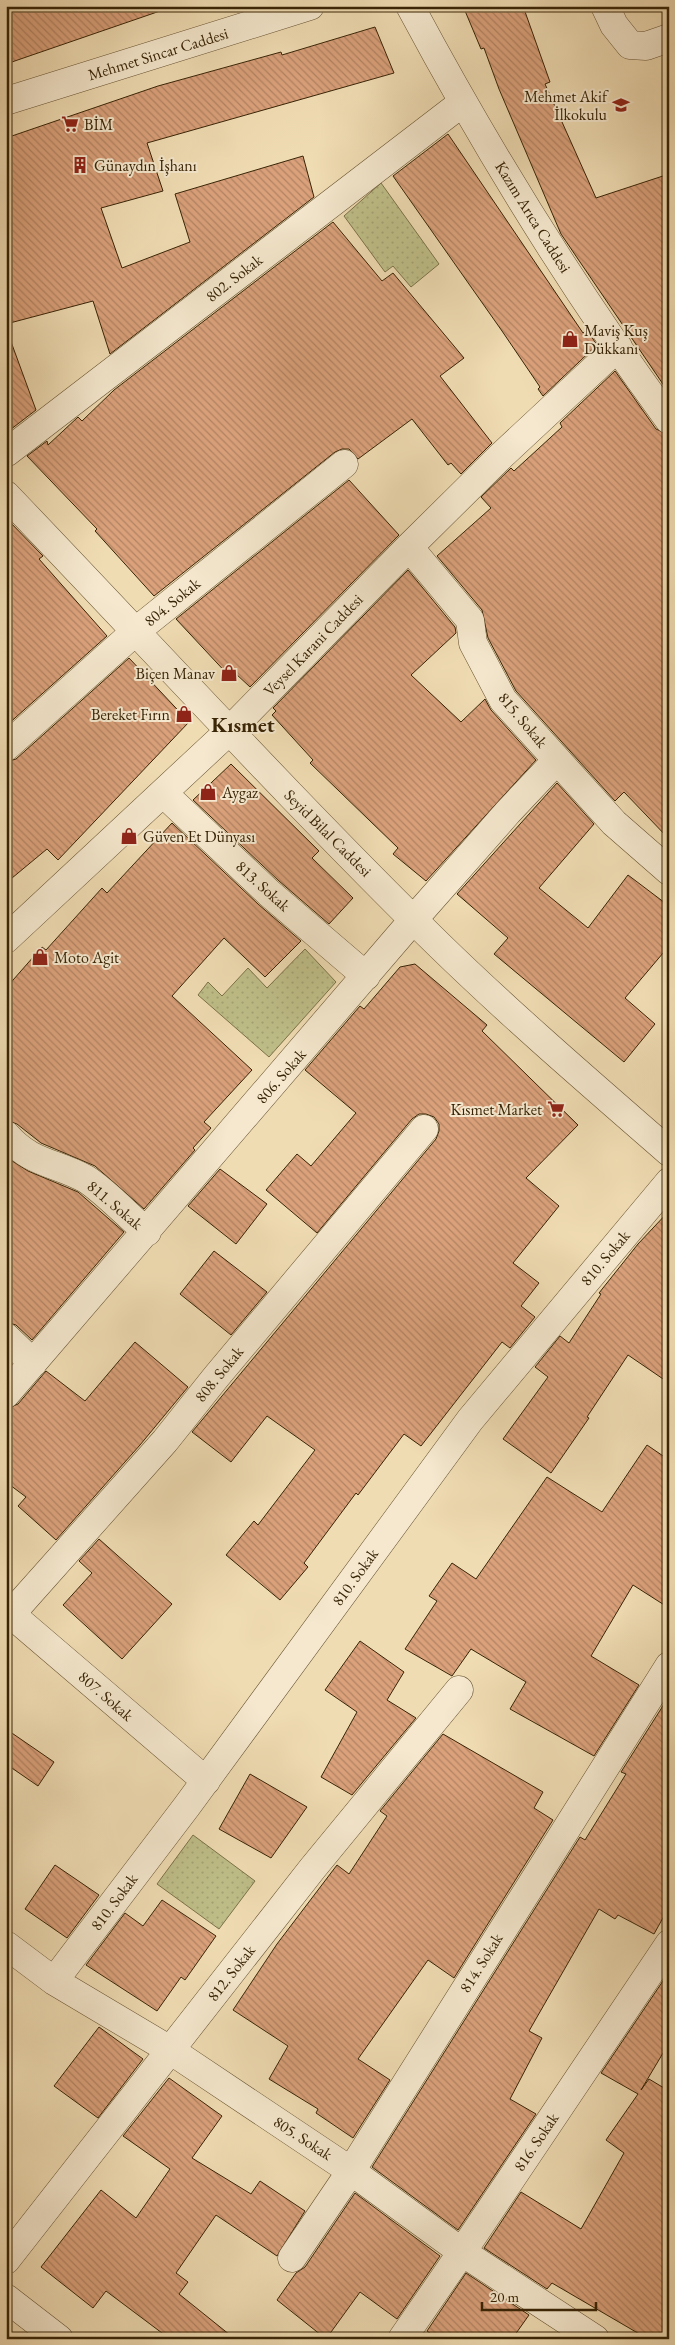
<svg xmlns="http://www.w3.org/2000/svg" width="675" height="2345" viewBox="0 0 675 2345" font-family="'EB Garamond',serif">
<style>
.park{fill:url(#park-dots);stroke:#7c7248}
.building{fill:url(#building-back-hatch);stroke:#382406}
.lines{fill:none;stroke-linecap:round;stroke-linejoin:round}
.minor-casing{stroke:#665231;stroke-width:29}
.minor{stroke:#f5e8ce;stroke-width:28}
.labels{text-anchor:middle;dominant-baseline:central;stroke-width:4;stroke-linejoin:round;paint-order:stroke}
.street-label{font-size:16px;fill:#382406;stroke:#f5e8ce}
.poi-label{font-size:16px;fill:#382406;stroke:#f5e8ce;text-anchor:start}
.district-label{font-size:21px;font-weight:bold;fill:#382406;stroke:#f5e8ce}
</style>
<defs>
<pattern id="park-dots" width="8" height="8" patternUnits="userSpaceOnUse" patternTransform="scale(1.25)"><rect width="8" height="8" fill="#bfbf89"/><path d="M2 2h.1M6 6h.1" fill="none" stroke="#a5a475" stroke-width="1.8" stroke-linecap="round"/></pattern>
<pattern id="building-back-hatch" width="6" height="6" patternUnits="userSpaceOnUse" patternTransform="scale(1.25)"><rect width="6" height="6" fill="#daa17b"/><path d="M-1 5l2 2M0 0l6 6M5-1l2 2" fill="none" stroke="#b28363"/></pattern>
</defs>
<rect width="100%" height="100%" fill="#f0dcb3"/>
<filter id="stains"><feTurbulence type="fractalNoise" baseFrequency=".004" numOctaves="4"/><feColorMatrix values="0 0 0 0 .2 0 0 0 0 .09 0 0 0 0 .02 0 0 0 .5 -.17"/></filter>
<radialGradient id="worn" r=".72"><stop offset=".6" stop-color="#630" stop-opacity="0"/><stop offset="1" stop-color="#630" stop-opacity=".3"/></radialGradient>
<!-- park -->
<path class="park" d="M 381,183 L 439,264 L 411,287 L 393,266 L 385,272 L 344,216 Z
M 305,949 L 336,982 L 269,1057 L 198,995 L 208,982 L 222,996 L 248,968 L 267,988 Z
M 193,1835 L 255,1881 L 219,1929 L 157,1884 Z"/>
<!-- building -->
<path class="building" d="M 6,6 L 159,6 L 160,11 L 6,64 Z
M 463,6 L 523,6 L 550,82 L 545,84 L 596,198 L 669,174 L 669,393 L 561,234 L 499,89 L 484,48 L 481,49 Z
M 375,27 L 394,73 L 147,143 L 163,191 L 101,208 L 122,268 L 190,242 L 175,194 L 303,156 L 314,197 L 110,354 L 93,301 L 6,324 L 6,138 L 158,86 L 281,52 L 282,55 Z
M 448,134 L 583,333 L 587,330 L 597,345 L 543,396 L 538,389 L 540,387 L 502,331 L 393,176 Z
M 333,222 L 382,281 L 393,273 L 464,358 L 440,376 L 492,443 L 461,474 L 451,463 L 448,465 L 412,419 L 358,459 L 349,449 L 342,449 L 335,452 L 154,596 L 95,531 L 97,529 L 27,456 L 47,441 L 48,445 L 78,417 L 82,421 L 114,390 Z
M 10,339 L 36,410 L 6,433 L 6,340 Z
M 615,371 L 656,429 L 669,435 L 669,839 L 624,792 L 615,801 L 516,691 L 488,638 L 482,610 L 437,556 L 491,508 L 481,497 L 511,468 L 514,471 L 562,427 L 560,423 Z
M 349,480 L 399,535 L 250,687 L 235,673 L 231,678 L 176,619 Z
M 6,518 L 43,556 L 39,559 L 107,636 L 6,726 Z
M 408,570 L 455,627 L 456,633 L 411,675 L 461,722 L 485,699 L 491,710 L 536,760 L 426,881 L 393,854 L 398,848 L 310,763 L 313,760 L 272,715 L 276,711 L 273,708 Z
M 129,658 L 189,722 L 58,860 L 47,849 L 6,883 L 6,762 L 16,759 Z
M 231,764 L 319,851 L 312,858 L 353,898 L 329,924 L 279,881 L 193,800 Z
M 557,783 L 594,824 L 539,888 L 588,928 L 628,875 L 669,906 L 669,946 L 625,998 L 655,1024 L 624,1062 L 494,954 L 508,938 L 457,894 Z
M 172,823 L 258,904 L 301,941 L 265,977 L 224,938 L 172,996 L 252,1070 L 204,1122 L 211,1128 L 193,1148 L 195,1150 L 144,1209 L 95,1166 L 41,1143 L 17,1124 L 6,1120 L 6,988 L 42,947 L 46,950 L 102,888 L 107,893 Z
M 415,964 L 487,1025 L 482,1031 L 578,1125 L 526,1178 L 559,1206 L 513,1263 L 539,1283 L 521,1306 L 535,1317 L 510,1348 L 502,1342 L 421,1446 L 404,1434 L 358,1495 L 356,1493 L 304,1563 L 308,1567 L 280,1600 L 226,1555 L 254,1521 L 258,1525 L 315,1450 L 267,1416 L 231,1462 L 192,1432 L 436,1139 L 439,1131 L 439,1124 L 434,1117 L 426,1114 L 419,1114 L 412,1119 L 317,1233 L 266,1190 L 297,1154 L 311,1166 L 356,1113 L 305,1070 L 360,1006 L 364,1009 L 400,967 Z
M 6,1157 L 28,1171 L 78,1192 L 124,1232 L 32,1340 L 16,1325 L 6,1322 Z
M 220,1169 L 267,1204 L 236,1244 L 188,1206 Z
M 669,1211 L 669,1383 L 628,1355 L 587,1417 L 589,1418 L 551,1473 L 503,1439 L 548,1377 L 535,1367 L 560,1336 L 569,1343 L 601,1294 L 599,1293 L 638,1244 Z
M 214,1251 L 267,1292 L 231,1335 L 180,1294 Z
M 135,1342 L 188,1387 L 140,1445 L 56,1540 L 18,1506 L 26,1497 L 6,1482 L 6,1409 L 18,1404 L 46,1371 L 85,1401 Z
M 647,1445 L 669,1460 L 669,1608 L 633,1585 L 591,1656 L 639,1685 L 594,1756 L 510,1709 L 526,1682 L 471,1649 L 452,1676 L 405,1649 L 437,1601 L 429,1596 L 452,1563 L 476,1579 L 547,1477 L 602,1512 Z
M 99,1539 L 172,1604 L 122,1659 L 63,1605 L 92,1573 L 79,1561 Z
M 360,1641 L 404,1672 L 387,1700 L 416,1718 L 352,1795 L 321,1777 L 357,1712 L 325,1690 Z
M 666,1701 L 669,1703 L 669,1907 L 654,1934 L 618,1915 L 615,1919 L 599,1909 L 529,2031 L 542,2038 L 510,2099 L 536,2114 L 458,2230 L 372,2167 L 580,1837 L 585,1840 L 626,1774 L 621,1772 Z
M 6,1729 L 54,1762 L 38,1786 L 6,1764 Z
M 443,1734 L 543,1792 L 534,1808 L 553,1820 L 454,1978 L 428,1960 L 358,2059 L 390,2080 L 353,2138 L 316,2113 L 318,2109 L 269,2079 L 288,2046 L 233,2010 L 277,1944 L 337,1865 L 349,1874 L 387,1816 L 380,1811 Z
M 250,1774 L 307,1807 L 271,1858 L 219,1829 Z
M 55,1865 L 99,1895 L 67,1938 L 25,1909 Z
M 162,1900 L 216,1936 L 185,1980 L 181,1977 L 157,2011 L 86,1965 L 125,1913 L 143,1926 Z
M 669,1972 L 669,2043 L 641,2090 L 649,2079 L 669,2091 L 669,2339 L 648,2339 L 552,2283 L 547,2289 L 484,2248 L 521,2192 L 581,2229 L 624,2153 L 606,2140 L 638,2094 L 601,2073 Z
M 99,2027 L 143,2059 L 98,2118 L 54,2086 Z
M 169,2078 L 222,2116 L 192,2158 L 251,2194 L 260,2181 L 305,2211 L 277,2256 L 216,2215 L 176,2273 L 188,2282 L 179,2294 L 235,2339 L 170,2339 L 106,2291 L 93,2308 L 41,2267 L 101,2190 L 136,2218 L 170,2169 L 123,2136 Z
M 355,2193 L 440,2256 L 397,2319 L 360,2292 L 326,2339 L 277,2300 L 296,2273 L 305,2267 Z
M 466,2273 L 529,2315 L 512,2339 L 438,2339 L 427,2331 Z"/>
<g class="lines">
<!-- minor casing -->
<g class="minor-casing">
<path id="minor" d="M 410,6 C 487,150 573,289 669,420
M 605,6 L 614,25 L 630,45 L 646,46 L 669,38
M 6,101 L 310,6
M 6,453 L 462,103
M 6,495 C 150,645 290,799 439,945 C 513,1017 591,1084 669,1152
M 409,547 L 470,620 L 473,643 L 503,700 L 614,823 L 669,871
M 6,747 L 136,631 L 344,464
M 163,793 L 269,893 L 366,976
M 6,939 L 228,732 L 409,547 L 501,456 L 618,347
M 6,1135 C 31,1164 55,1162 86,1179 C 106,1192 128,1216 147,1232
M 6,1337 L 33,1363
M 6,1394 L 413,920 L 508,812 L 557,760
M 6,1610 L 206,1781
M 11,1614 L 165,1441 L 216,1377 L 424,1129
M 6,1945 L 54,1981 L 170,2050 L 351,2171 L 462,2252 L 595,2339
M 54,1981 L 187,1806 L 470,1420 L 669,1182
M 292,2258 L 351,2171 L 669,1666
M 6,2260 L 312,1869 L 459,1690
M 6,2298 L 59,2339
M 402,2339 L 462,2252 L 669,1944"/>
</g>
<!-- minor -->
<use href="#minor" class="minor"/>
</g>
<!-- icons -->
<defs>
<g id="school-bare" transform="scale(1.35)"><path d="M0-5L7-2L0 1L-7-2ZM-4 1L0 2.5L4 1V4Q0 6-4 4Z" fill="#8f2418" stroke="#f5e8ce" stroke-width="2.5" paint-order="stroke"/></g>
<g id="supermarket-bare" transform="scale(1.35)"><path d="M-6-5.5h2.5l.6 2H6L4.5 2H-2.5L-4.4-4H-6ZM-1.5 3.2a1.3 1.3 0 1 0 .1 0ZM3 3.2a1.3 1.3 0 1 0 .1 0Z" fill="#8f2418" stroke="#f5e8ce" stroke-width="2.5" paint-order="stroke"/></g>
<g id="building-bare" transform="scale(1.35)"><path d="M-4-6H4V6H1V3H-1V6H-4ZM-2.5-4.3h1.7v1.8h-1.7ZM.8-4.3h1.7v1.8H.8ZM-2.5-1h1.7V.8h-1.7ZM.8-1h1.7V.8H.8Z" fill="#8f2418" stroke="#f5e8ce" stroke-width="2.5" paint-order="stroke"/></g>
<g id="shop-bare" transform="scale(1.35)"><path d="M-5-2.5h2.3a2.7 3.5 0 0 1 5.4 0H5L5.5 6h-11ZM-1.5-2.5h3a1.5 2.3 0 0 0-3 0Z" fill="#8f2418" stroke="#f5e8ce" stroke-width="2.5" paint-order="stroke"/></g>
</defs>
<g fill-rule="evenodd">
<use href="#school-bare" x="621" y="105"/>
<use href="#supermarket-bare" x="70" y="124"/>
<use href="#building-bare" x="80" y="165"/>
<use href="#shop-bare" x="570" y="339"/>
<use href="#shop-bare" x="229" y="673"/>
<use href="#shop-bare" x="184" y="714"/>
<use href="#shop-bare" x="208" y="792"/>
<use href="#shop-bare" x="129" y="836"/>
<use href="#shop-bare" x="40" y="957"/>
<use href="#supermarket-bare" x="556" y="1109"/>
</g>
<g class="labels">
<!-- street labels -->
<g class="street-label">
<text transform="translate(158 54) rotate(-17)">Mehmet Sincar Caddesi</text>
<text transform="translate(533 217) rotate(58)">Kazım Arıca Caddesi</text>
<text transform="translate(234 278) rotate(-38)">802. Sokak</text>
<text transform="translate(172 602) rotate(-39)">804. Sokak</text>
<text transform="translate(313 645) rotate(-46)">Veysel Karani Caddesi</text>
<text transform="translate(523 720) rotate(50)">815. Sokak</text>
<text transform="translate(328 833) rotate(45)">Seyid Bilal Caddesi</text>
<text transform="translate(263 886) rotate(42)">813. Sokak</text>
<text transform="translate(281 1076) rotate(-49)">806. Sokak</text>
<text transform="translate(115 1205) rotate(40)">811. Sokak</text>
<text transform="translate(605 1258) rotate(-50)">810. Sokak</text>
<text transform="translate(219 1374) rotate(-51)">808. Sokak</text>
<text transform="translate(355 1577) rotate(-54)">810. Sokak</text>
<text transform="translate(106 1696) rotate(41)">807. Sokak</text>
<text transform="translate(114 1902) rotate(-53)">810. Sokak</text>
<text transform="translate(481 1963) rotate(-58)">814. Sokak</text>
<text transform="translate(231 1973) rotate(-52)">812. Sokak</text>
<text transform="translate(303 2138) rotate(33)">805. Sokak</text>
<text transform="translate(536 2142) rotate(-56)">816. Sokak</text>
</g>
<!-- poi labels -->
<g class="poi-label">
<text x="607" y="96" text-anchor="end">Mehmet Akif<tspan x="607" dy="18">İlkokulu</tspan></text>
<text x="84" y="124">BİM</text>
<text x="94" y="165">Günaydın İşhanı</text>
<text x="584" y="330">Maviş Kuş<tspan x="584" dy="18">Dükkanı</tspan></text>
<text x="215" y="673" text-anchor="end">Biçen Manav</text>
<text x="170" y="714" text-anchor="end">Bereket Fırın</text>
<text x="222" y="792">Aygaz</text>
<text x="143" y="836">Güven Et Dünyası</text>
<text x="54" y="957">Moto Agit</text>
<text x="542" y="1109" text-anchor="end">Kısmet Market</text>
</g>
<!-- district labels -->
<g class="district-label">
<text x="243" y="724">Kısmet</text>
</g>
</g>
<!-- margin -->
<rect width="675" height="2345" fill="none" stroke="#f0dcb3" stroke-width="25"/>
<rect x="8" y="8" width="660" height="2330" fill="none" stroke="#382406" stroke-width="2.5"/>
<rect x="12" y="12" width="650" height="2320" fill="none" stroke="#382406"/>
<!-- scale -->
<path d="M482 2302v8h114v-8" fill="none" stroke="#382406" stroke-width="2.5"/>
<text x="490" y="2302" font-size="15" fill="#382406" stroke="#f5e8ce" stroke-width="4" paint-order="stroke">20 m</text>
<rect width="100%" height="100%" filter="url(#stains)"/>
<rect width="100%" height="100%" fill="url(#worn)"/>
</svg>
